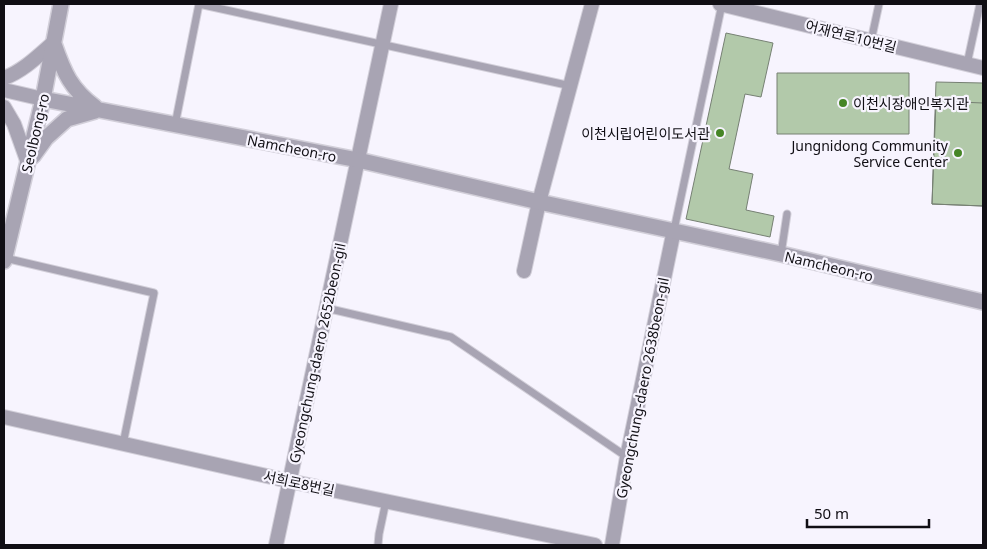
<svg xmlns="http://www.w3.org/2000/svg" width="987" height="549" viewBox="0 0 987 549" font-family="'Noto Sans','Noto Sans KR',sans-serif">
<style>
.building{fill:#b2c9aa;stroke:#768073}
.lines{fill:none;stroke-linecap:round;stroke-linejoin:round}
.service-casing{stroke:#d2cfd9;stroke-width:9}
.minor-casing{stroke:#d2cfd9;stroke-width:16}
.tertiary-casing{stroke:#d2cfd9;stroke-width:18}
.service{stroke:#a8a4b3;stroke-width:7}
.minor{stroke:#a8a4b3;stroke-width:14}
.tertiary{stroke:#a8a4b3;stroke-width:15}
.poi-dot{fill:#468526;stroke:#f7f4fe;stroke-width:2}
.labels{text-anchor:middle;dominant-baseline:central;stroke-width:4.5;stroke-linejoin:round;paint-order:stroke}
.street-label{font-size:14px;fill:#100e14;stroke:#f7f4fe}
.poi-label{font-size:14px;fill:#100e14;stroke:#f7f4fe;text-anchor:end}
</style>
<rect width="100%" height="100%" fill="#f7f4fe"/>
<!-- building -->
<path class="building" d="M 726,33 L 773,43 L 761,97 L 745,94 L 729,169 L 753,174 L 746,210 L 774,216 L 770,237 L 686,219 Z
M 777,73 L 909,73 L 909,134 L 777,134 Z
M 936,82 L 983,83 L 983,206 L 932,204 Z
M 936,101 L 983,103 L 983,206 L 932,204 Z"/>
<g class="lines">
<!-- service casing -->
<g class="service-casing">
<path id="service" d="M 199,4 L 571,86
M 871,41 L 879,4
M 967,64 L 980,4
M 175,125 L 199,4
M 674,230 L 722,4
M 781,254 L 787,214
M 5,258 L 154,293 L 123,444
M 326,308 L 451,337 L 627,457
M 378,545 L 379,534 L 386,501"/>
</g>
<!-- minor casing -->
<g class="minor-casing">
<path id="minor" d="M 720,4 L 983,68
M 4,78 C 23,71 38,56 54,42
M 4,90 L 43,99
M 4,107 L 14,124 L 28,163
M 524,271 L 539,202 L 592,4
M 4,417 L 289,481 L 595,545
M 276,545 L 391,4
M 612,545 L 627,457 L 674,230"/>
</g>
<!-- tertiary casing -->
<g class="tertiary-casing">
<path id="tertiary" d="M 54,44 C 64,73 71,89 95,107
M 43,99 L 358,160 L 539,202 L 781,254 L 983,302
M 33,156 L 46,138 L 67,119 L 95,111
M 4,261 L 43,99 L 61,4"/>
</g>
<!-- service -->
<use href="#service" class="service"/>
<!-- minor -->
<use href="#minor" class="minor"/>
<!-- tertiary -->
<use href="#tertiary" class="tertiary"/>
</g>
<!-- markers -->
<g class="poi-dot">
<circle cx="843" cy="103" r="5"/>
<circle cx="720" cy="133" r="5"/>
<circle cx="958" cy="153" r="5"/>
</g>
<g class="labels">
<!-- street labels -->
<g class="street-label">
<text transform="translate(851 36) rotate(14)">어재연로10번길</text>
<text transform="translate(35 133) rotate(-77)">Seolbong-ro</text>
<text transform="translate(292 148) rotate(11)">Namcheon-ro</text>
<text transform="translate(829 266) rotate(13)">Namcheon-ro</text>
<text transform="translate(317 353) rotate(-78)">Gyeongchung-daero 2652beon-gil</text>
<text transform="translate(642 388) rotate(-79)">Gyeongchung-daero 2638beon-gil</text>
<text transform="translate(299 483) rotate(12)">서희로8번길</text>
</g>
<!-- poi labels -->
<g class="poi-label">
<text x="853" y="103" text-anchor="start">이천시장애인복지관</text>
<text x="710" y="133">이천시립어린이도서관</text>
<text x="948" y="145">Jungnidong Community<tspan x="948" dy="16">Service Center</tspan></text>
</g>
</g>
<!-- border -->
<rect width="987" height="549" fill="none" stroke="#100e14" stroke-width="10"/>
<!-- scale -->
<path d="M807 519v8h122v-8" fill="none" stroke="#100e14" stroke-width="2.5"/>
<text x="814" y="519" font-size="15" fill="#100e14" stroke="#f7f4fe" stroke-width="4" paint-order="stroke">50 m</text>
</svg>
